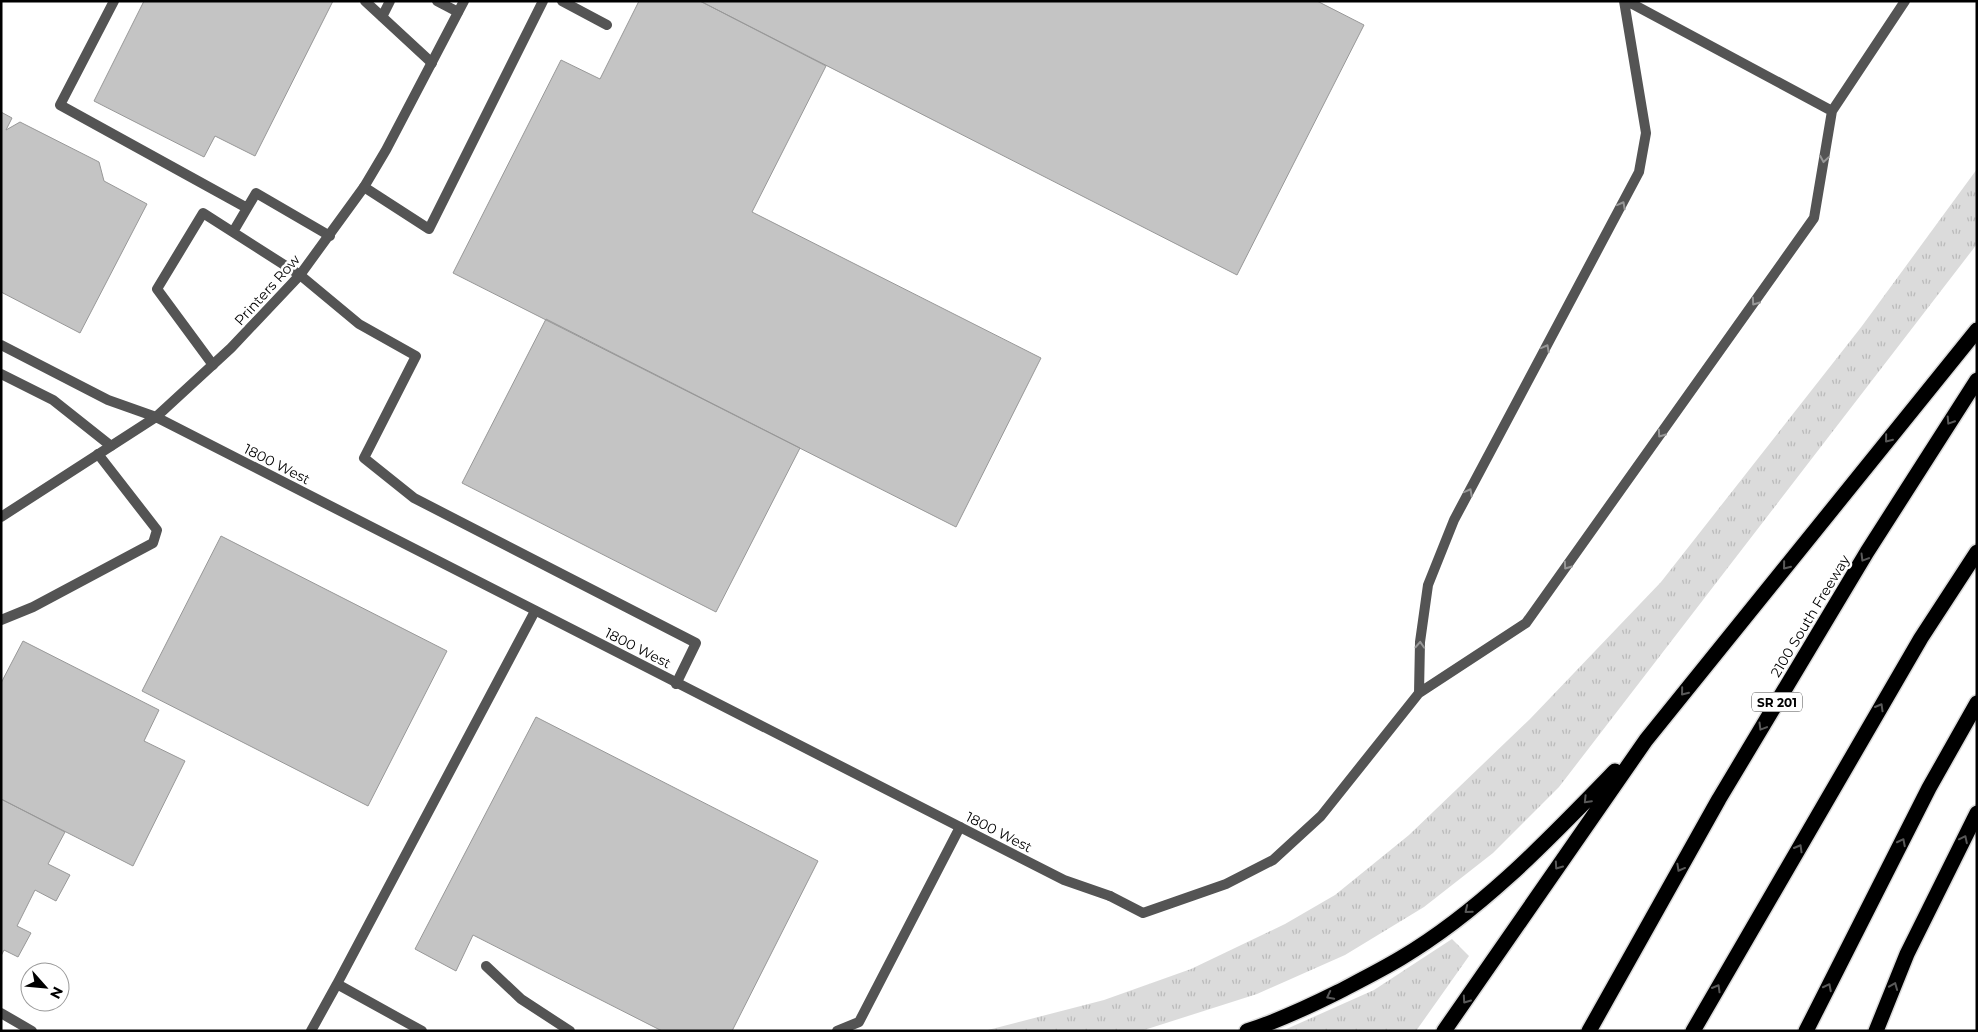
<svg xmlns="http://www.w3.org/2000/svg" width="1978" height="1032" viewBox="0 0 1978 1032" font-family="Montserrat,sans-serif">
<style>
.grass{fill:url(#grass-tufts)}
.building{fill:#c4c4c4;stroke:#989898}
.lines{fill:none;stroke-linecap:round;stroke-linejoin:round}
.motorway-casing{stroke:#dbdbdb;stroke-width:18}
.service{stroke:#545454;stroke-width:10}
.minor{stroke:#545454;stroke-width:10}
.motorway{stroke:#000;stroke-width:15}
.oneway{stroke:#989898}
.oneway2{stroke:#595959}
.labels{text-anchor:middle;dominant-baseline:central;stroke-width:5;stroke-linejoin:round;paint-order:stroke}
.shield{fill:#fff;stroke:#4c4c4c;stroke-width:1}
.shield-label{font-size:12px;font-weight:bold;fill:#000}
.street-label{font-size:14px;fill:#000;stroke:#fff}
</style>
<defs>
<pattern id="grass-tufts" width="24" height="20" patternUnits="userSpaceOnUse" patternTransform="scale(1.25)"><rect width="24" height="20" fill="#dbdbdb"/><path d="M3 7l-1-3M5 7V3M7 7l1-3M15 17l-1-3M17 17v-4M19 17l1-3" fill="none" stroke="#bababa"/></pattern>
</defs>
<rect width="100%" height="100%" fill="#fff"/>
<!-- grass -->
<path class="grass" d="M 1977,169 L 1977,244 L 1559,787 L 1493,853 L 1424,907 L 1345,955 L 1257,994 L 1141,1031 L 984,1031 L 1104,1000 L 1191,969 L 1285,924 L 1335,895 L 1409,835 L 1530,719 L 1661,582 L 1862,326 Z
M 1452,939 L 1469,956 L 1416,1031 L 1282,1031 L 1374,990 Z"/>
<!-- building -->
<path class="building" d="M 144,1 L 333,1 L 255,156 L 215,136 L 204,157 L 94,101 Z
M 639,1 L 700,1 L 826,66 L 752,212 L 1041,358 L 956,527 L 453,273 L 561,60 L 600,79 Z
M 700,1 L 1317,1 L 1364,25 L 1237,275 Z
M 1,112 L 12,118 L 6,130 L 20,122 L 99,162 L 104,181 L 147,204 L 80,333 L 1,292 Z
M 546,319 L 800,448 L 716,612 L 462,483 Z
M 221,536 L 447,651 L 368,806 L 142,691 Z
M 23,641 L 159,710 L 144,741 L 185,761 L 133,866 L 1,799 L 1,683 Z
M 536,717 L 818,861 L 732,1031 L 662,1031 L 473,935 L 456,971 L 415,949 Z
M 1,799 L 65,832 L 48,864 L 70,875 L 56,901 L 35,890 L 17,926 L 31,933 L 18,957 L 4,950 L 1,956 Z"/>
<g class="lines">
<!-- motorway casing -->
<g class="motorway-casing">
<path id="motorway" d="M 1247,1031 C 1278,1021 1308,1007 1338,992 C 1359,981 1381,970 1401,958 C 1482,910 1550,838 1615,771
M 1444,1031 L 1646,740 L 1977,330
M 1589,1031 L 1719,799 L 1867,552 L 1977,380
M 1693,1031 L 1921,638 L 1977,552
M 1806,1031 L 1929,788 L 1977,703
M 1876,1031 L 1907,954 L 1977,813"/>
</g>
<!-- service -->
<path class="service" d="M 114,1 L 60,105 L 247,208
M 365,1 L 432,63
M 437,1 L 458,12
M 562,1 L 607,25
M 1627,1 L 1832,111
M 382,17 L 390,1
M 364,187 L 429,229 L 543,1
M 233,232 L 256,193 L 330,236
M 1,345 L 108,400 L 156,417
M 213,365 L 157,289 L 203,213 L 300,275 L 359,324 L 416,356 L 364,458 L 414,498 L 696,643 L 676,684
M 1,374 L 53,400 L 111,446
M 1,620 L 33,607 L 153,543 L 157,530 L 98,454
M 1419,693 L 1420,642 L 1428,585 L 1454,520 L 1639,172 L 1646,133 L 1624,1
M 1110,896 L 1143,913 L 1226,884 L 1273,860 L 1321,816 L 1419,693 L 1526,623 L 1814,218 L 1832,111 L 1905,1
M 486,966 L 521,999 L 570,1031
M 1,1013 L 32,1031
M 311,1031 L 337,984
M 422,1031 L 337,984 L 535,611
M 837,1031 L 859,1022 L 960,827"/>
<!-- minor -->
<path class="minor" d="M 156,417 L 1064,880 L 1110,896
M 1,517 L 156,417 L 231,348 L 300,275 L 364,187 L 386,150 L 464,1"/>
<!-- motorway -->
<use href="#motorway" class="motorway"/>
</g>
<!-- one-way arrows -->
<defs><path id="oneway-chevron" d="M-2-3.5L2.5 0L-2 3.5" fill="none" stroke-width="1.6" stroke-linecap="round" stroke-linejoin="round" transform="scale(1.25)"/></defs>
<g class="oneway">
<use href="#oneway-chevron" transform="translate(1824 159) rotate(99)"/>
<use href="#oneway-chevron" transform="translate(1622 205) rotate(-62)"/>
<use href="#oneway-chevron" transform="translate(1755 302) rotate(125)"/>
<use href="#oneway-chevron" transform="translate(1546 348) rotate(-62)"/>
<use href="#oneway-chevron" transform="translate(1661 434) rotate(125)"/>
<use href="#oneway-chevron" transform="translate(1469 492) rotate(-62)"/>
<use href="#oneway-chevron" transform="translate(1567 566) rotate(125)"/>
<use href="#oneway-chevron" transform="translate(1420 645) rotate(-87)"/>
</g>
<g class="oneway2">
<use href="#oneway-chevron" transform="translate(1950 421) rotate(123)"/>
<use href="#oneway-chevron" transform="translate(1888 439) rotate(129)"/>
<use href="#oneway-chevron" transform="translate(1864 558) rotate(121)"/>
<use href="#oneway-chevron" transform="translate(1786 566) rotate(129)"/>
<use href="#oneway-chevron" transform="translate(1684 692) rotate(129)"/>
<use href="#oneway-chevron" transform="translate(1880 707) rotate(-60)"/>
<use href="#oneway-chevron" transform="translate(1762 727) rotate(121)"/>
<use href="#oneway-chevron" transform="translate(1587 800) rotate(134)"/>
<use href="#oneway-chevron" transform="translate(1964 839) rotate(-64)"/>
<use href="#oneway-chevron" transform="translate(1902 842) rotate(-63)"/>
<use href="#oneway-chevron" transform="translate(1799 848) rotate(-60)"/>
<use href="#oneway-chevron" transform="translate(1558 866) rotate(125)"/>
<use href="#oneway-chevron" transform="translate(1680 868) rotate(119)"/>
<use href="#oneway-chevron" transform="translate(1468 910) rotate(141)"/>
<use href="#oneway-chevron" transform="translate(1894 986) rotate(-68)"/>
<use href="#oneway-chevron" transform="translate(1828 987) rotate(-63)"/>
<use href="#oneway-chevron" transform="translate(1717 988) rotate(-60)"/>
<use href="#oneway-chevron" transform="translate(1330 996) rotate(153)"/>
<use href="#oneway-chevron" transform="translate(1466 1000) rotate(125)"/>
</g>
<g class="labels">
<!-- shield labels -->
<rect class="shield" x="1752" y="692.5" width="50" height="19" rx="4"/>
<g class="shield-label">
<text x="1777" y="702">SR 201</text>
</g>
<!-- street labels -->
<g class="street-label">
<text transform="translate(267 290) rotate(-48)">Printers Row</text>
<text transform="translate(277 464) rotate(27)">1800 West</text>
<text transform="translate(1810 616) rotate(-59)">2100 South Freeway</text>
<text transform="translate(638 648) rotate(27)">1800 West</text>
<text transform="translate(999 832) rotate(27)">1800 West</text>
</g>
</g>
<!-- border -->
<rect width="1978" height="1032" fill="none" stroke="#000000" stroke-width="5"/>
<!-- north arrow -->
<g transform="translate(45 987) rotate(117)"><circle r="24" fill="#ffffff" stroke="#999999"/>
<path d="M0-4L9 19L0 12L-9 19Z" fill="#000000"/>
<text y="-8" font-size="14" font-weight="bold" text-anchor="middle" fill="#000000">N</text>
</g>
</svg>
